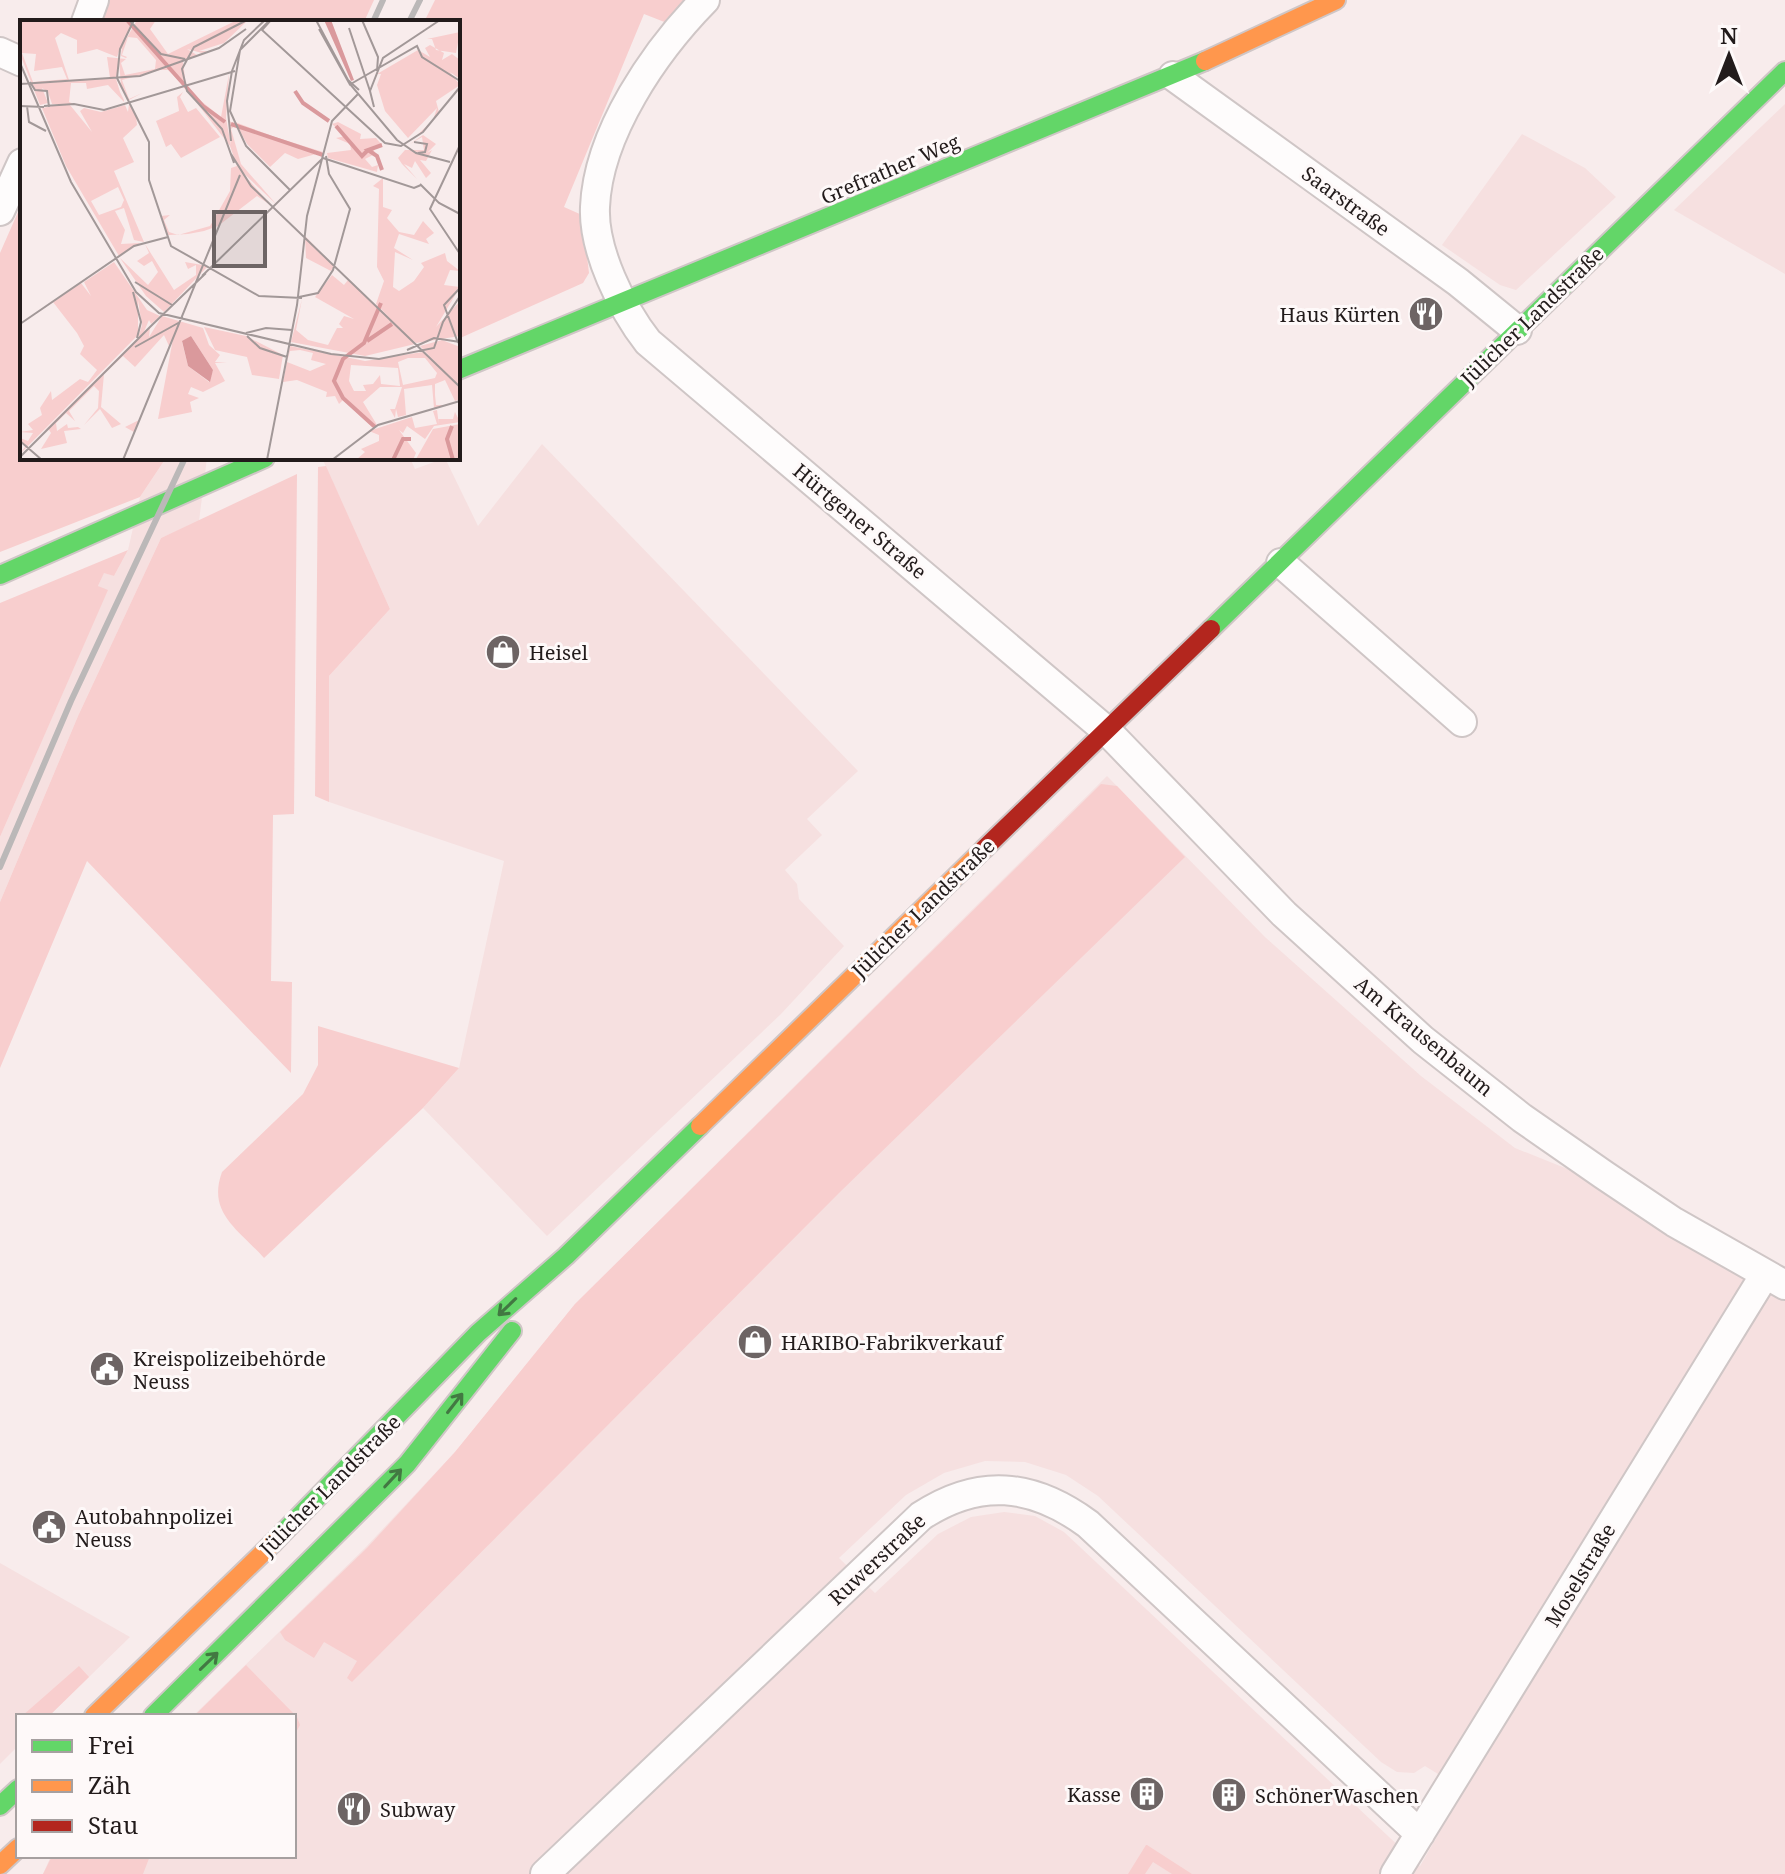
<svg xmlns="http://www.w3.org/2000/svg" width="1785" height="1874" viewBox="0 0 1785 1874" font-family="'Noto Serif',serif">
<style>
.built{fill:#f6e0e0;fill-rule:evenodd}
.green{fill:#f8cece}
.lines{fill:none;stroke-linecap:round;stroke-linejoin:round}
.street-casing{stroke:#cfc6c6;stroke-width:32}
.fast-casing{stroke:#cfc6c6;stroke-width:22}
.slow-casing{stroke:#cfc6c6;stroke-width:22}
.jam-casing{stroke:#cfc6c6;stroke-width:22}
.street{stroke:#fefcfc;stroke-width:28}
.fast{stroke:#63d668;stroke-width:18}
.slow{stroke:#ff974d;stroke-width:18}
.jam{stroke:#b3261e;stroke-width:18}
.rail{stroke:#bbb8b8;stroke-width:6}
.oneway{stroke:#427842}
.labels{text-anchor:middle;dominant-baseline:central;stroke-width:6;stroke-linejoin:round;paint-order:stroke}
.street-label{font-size:20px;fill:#221b1b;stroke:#fef9f9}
.poi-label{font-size:20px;fill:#221b1b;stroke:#fef9f9;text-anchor:start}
.inset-river{fill:none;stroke:#da999c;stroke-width:4}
.inset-road{fill:none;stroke:#a29898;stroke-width:2}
.view{fill:#6d6464;fill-opacity:0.15;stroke:#6d6464;stroke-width:4}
.inset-edge{fill:none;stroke:#221b1b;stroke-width:4}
</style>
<rect width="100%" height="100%" fill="#f8ecec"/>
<!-- built -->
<path class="built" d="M 1785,104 L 1785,274 L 1674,210 Z
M 1522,134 L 1585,168 L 1616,197 L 1516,290 L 1500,285 L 1442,245 Z
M 542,444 L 858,771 L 807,819 L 822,835 L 785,870 L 797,884 L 799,899 L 844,946 L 781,1014 L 547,1236 L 423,1108 L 459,1068 L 504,861 L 329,802 L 329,676 L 390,609 L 322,458 L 410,458 L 415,469 L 445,458 L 478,526 Z
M 166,458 L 207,458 L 199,521 L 161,538 L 78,716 L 0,902 L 0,837 L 107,591 L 98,586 L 104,572 L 114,576 L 128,550 L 140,497 Z
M 1107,776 L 1265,937 L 1421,1076 L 1515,1148 L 1600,1182 L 1785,1295 L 1785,1874 L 43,1874 L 51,1856 L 294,1856 L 294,1716 L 193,1716 L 365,1548 L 455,1452 L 575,1304 ZM 985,1461 L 1025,1462 L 1066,1475 L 1098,1496 L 1381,1762 L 1397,1772 L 1414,1773 L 1425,1766 L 1464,1790 L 1420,1866 L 1064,1532 L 1035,1516 L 1004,1512 L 971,1517 L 938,1534 L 875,1593 L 839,1558 L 906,1495 L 944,1473 Z
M 0,1563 L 130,1637 L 49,1716 L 18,1716 L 18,1746 L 0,1764 Z"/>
<!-- green -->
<path class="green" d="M 104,0 L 374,0 L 364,22 L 96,22 Z
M 435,0 L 687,0 L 667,23 L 644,14 L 564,207 L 582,215 L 589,273 L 583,283 L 458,339 L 458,22 L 424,22 Z
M 22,203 L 22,458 L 166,458 L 140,497 L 0,552 L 0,253 Z
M 326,466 L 390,609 L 329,676 L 329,802 L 315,796 L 318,467 Z
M 297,474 L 294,814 L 273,815 L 271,981 L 292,982 L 291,1073 L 87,861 L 0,1068 L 0,902 L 78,716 L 161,538 Z
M 128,550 L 114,576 L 104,573 L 98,586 L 108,590 L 0,837 L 0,603 Z
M 1101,784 L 1117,786 L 1185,857 L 839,1193 L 352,1682 L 347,1678 L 357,1661 L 324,1642 L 314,1658 L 285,1640 L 280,1632 L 367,1548 L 455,1452 L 575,1304 Z
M 318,1026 L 459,1068 L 423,1108 L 264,1258 C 238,1229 207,1213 222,1172 L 303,1094 L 318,1065 Z
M 246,1665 L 297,1717 L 300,1725 L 294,1736 L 294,1716 L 194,1716 Z
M 79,1666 L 89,1677 L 49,1716 L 22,1716 Z
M 1146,1845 L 1147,1845 L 1192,1874 L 1172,1874 L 1153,1862 L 1145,1874 L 1128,1874 Z
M 52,1856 L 150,1856 L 143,1874 L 43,1874 Z"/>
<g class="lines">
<!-- street casing -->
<g class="street-casing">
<path id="street" d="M 705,0 C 655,51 598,133 595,207 C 593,250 622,309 648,342 L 1108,732 L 1284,914 L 1423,1040 L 1522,1118 L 1604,1175 L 1674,1222 L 1785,1285
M 86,22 L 94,0
M 0,52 L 22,62
M 1173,76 L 1458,282 L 1517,330
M 0,211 L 22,163
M 1281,563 L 1462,722
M 545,1874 L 921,1516 C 979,1478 1032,1483 1088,1524 L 1420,1834
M 1395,1874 L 1764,1276"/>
</g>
<!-- fast casing -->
<g class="fast-casing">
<path id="fast" d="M 458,370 L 1205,61
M 0,575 L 265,458
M 1211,629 L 1785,71
M 273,1543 L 478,1333 L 566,1256 L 700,1126
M 153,1716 L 407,1464 L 512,1331
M 0,1806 L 18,1789"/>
</g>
<!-- slow casing -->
<g class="slow-casing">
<path id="slow" d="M 1205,61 L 1336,0
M 700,1126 L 984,849
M 94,1716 L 273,1543
M 0,1865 L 18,1848"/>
</g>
<!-- jam casing -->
<g class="jam-casing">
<path id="jam" d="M 984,849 L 1211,629"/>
</g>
<!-- street -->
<use href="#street" class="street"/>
<!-- fast -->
<use href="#fast" class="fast"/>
<!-- slow -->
<use href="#slow" class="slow"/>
<!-- jam -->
<use href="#jam" class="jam"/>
<!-- rail -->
<path class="rail" d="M 373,22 L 383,0
M 409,22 L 420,0
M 0,867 L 71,701 L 185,458"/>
</g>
<!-- one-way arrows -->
<defs><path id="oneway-shaft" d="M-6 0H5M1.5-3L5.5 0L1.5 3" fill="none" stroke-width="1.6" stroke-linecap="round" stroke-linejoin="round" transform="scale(2)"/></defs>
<g class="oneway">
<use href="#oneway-shaft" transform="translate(507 1307) rotate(136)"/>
<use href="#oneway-shaft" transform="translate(455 1403) rotate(-52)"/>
<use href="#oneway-shaft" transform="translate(393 1478) rotate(-47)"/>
<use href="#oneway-shaft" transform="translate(209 1661) rotate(-44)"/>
</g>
<!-- icons -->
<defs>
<g id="restaurant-disc" transform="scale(1.8)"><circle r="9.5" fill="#6d6464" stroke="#fef9f9"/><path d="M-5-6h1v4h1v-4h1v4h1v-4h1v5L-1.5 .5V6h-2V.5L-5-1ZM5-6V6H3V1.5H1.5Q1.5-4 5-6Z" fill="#fff"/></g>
<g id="shop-disc" transform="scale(1.8)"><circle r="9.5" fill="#6d6464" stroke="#fef9f9"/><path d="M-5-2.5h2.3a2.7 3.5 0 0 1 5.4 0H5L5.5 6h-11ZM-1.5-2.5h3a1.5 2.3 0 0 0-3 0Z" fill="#fff"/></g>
<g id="civic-disc" transform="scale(1.8)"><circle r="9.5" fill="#6d6464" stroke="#fef9f9"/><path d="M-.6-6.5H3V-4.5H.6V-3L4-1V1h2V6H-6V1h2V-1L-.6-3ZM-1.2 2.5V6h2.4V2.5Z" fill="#fff"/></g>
<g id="building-disc" transform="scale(1.8)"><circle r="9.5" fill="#6d6464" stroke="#fef9f9"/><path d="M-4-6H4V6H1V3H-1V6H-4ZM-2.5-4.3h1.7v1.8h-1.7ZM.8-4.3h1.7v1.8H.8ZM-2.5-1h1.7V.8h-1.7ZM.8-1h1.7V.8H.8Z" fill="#fff"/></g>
</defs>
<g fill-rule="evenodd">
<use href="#restaurant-disc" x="1426" y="314"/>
<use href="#shop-disc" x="503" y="652"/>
<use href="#shop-disc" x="755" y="1342"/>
<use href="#civic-disc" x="107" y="1369"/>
<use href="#civic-disc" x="49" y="1527"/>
<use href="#building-disc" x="1147" y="1794"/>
<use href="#building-disc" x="1229" y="1795"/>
<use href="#restaurant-disc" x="354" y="1809"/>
</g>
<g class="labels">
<!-- street labels -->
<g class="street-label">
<text transform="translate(890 169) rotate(-23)">Grefrather Weg</text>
<text transform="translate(1346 201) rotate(36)">Saarstraße</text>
<text transform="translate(1532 316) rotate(-44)">Jülicher Landstraße</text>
<text transform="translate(860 521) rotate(40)">Hürtgener Straße</text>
<text transform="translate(923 908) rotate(-44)">Jülicher Landstraße</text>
<text transform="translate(1424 1036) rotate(40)">Am Krausenbaum</text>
<text transform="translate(330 1485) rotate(-45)">Jülicher Landstraße</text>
<text transform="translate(877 1559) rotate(-43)">Ruwerstraße</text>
<text transform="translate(1580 1575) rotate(-59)">Moselstraße</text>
</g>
<!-- poi labels -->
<g class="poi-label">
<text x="1400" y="314" text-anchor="end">Haus Kürten</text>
<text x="529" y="652">Heisel</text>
<text x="781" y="1342">HARIBO-Fabrikverkauf</text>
<text x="133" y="1358">Kreispolizeibehörde<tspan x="133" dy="23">Neuss</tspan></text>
<text x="75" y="1516">Autobahnpolizei<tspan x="75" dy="23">Neuss</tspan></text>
<text x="1121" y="1794" text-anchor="end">Kasse</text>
<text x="1255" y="1795">SchönerWaschen</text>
<text x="380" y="1809">Subway</text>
</g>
</g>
<!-- overview -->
<g transform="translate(20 20)">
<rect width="440" height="440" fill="#f8ecec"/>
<path d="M 0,0 L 113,0 L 105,21 L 117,0 L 136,0 L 130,9 L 148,34 L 213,2 L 227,1 L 204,23 L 179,31 L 188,31 L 182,33 L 167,29 L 177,35 L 163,41 L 166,68 L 148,50 L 140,50 L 102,60 L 109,79 L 122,73 L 109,80 L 101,65 L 99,41 L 96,59 L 100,72 L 104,80 L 104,82 L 88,65 L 67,69 L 66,63 L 51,63 L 49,82 L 54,84 L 50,85 L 72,112 L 60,91 L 64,88 L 81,92 L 105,85 L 108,92 L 109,84 L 120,101 L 116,96 L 117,105 L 103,118 L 114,142 L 94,151 L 124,222 L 114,220 L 104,188 L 95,191 L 105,210 L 101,224 L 120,223 L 99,236 L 46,146 L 22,88 L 43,84 L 32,84 L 28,72 L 22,68 L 28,83 L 20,85 L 0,34 ZM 41,13 L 57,20 L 57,34 L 77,29 L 97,37 L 106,13 L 99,35 L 102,27 L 101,36 L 106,38 L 107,37 L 102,35 L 108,17 L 117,18 L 136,40 L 135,49 L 105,55 L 101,43 L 106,39 L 87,37 L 90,58 L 49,60 L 35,18 ZM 2,33 L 16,34 L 14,51 L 42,47 L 47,59 L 13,62 ZM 98,167 L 104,180 L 101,187 L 79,195 L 71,181 ZM 440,12 L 436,33 L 416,30 L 412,19 L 407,19 ZM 410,25 L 424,33 L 422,40 L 432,34 L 440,40 L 440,59 L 430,52 L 440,65 L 416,81 L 419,92 L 405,110 L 393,119 L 413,100 L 417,88 L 388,118 L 365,91 L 357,65 L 361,54 L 357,54 L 398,30 L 410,37 L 405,28 ZM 209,54 L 206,98 L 211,126 L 209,100 L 215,106 L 211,109 L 221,144 L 256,184 L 217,147 L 252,186 L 237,176 L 198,206 L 184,211 L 168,214 L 150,215 L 147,215 L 135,178 L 141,196 L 150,195 L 144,200 L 149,212 L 158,215 L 190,206 L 210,171 L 211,148 L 217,146 L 210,126 L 166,69 L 201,97 ZM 163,72 L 160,77 L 168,92 L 176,88 L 200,117 L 161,138 L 151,124 L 146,127 L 136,101 L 159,91 L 157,77 ZM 215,102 L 255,117 L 303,132 L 278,139 L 265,133 L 250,147 L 227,124 ZM 318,102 L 341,114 L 340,119 L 356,118 L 362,125 L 353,126 L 355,134 L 345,139 L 352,147 L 358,145 L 357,152 L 308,138 L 307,133 L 331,130 L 330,124 L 316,118 L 326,116 L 312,104 ZM 403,115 L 416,124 L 407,133 L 412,130 L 406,141 L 400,140 L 411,153 L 406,158 L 395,141 L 392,148 L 384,144 L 397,159 L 382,144 L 378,138 L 385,130 L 404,130 L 402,117 L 390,124 ZM 363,158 L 363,187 L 372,190 L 367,198 L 379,212 L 394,215 L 403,201 L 414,213 L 406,219 L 409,224 L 379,214 L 374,228 L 393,240 L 375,232 L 373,267 L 379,271 L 394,261 L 404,247 L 401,243 L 425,233 L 427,241 L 440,251 L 430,250 L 424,265 L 440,267 L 416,307 L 440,281 L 440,316 L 396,323 L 389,317 L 395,324 L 345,336 L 271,322 L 282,279 L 276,310 L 288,320 L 308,325 L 317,308 L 323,308 L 319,304 L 324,296 L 334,299 L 295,277 L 312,255 L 324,265 L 328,260 L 370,298 L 356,284 L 364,261 L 357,247 L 359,169 L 353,166 ZM 285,216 L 314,246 L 311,251 L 286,238 ZM 125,224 L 154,270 L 176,255 L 176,245 L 168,249 L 165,242 L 188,246 L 144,292 L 126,276 L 100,238 L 128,265 L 138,252 L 132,241 L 124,246 L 117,241 L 129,233 ZM 94,242 L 127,290 L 140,296 L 131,304 L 129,300 L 123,314 L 130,308 L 129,317 L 142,296 L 183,308 L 189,325 L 200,335 L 195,342 L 207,342 L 195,343 L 205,361 L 183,372 L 171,367 L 168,374 L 179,378 L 170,382 L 172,392 L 138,399 L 153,319 L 114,412 L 105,407 L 119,400 L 149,326 L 144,315 L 115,347 L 103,336 L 84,354 L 81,387 L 101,404 L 92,408 L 80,389 L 64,405 L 78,388 L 79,371 L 74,366 L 49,391 L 55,401 L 46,393 L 36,403 L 37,411 L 47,404 L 48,408 L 58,407 L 61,409 L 44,411 L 47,423 L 21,429 L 31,413 L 28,408 L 24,411 L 118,318 L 122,305 L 118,280 L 118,315 L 0,434 L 5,427 L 0,418 L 8,421 L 13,413 L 0,412 L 13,410 L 8,404 L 22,395 L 20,388 L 31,371 L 32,380 L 60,359 L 68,362 L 77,350 L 60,334 L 64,326 L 57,313 L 33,282 L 0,305 L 61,263 L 71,276 L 64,262 ZM 171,316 L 193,350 L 189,362 L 168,346 L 162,322 ZM 184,307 L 226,316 L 263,335 L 259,359 L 232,355 L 227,337 L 195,330 ZM 422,320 L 440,327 L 440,379 L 435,381 L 425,360 L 415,364 L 415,375 L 416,385 L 425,385 L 414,388 L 412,365 L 384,369 L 386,395 L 378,397 L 376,389 L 375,398 L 370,389 L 375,389 L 382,367 L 360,367 L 343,382 L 357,405 L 352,407 L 323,380 L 319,384 L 315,376 L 306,377 L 307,372 L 277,360 L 263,362 L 270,326 L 345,341 L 403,332 L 438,366 L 400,326 ZM 280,330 L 293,333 L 291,340 L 306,344 L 290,351 L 267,342 L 270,331 ZM 388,338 L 405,338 L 417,353 L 415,358 L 383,365 L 378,342 ZM 331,345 L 378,348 L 380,366 L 361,364 L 360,355 L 353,364 L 343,365 L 346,371 L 334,371 L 329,361 ZM 417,390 L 419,405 L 418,399 L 433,399 L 435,392 L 440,402 L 414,406 L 405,419 L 387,406 L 383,413 L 379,410 L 396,433 L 393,440 L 336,440 L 345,432 L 341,429 L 359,421 L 359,415 L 349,411 L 392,397 L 395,408 L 417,404 L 413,391 ZM 440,404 L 440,440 L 396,439 L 413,409 Z" fill="#f8cece" fill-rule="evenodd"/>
<path d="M 304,0 L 311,0 L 334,60 L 331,61 ZM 171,316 L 193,350 L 190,362 L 168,346 L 162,321 Z" fill="#da999c"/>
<path class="inset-river" d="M 107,0 L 183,86 L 205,102M 275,71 L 283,83 L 309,101M 211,104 L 303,135M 316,106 L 342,136 L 348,130M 362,125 L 348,130 L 357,136 L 362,150M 347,321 L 372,304M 432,406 L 427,419 L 433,440M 355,407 L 323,378 L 314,361 L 323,339 L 344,323 L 361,283M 373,440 L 383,419 L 391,419"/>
<path class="inset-road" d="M 109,0 L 141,34 L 165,39M 114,0 L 100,29 L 97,58 L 129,122 L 129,160 L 151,226 L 239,276 L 282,278M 250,0 L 220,30 L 210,91 L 226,126 L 270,170M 251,0 L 242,10 L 365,123 L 381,126 L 403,112 L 440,67M 296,0 L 328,60 L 339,70M 342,0 L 358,37 L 357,51M 329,8 L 350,71M 299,9 L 329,63 L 377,120 L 396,133 L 430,142M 0,43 L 51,162 L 116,272 L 139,293 L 311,334 L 359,339 L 414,328 L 423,302 L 440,276M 10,62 L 15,70 L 27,71 L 29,87M 0,64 L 120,56 L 199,28 L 226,9M 329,65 L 397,26 L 402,37 L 440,61M 0,86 L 24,87M 7,86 L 9,102 L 26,111M 24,86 L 54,84 L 84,90 L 215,51M 354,87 L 350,71 L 363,38 L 420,0M 211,121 L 207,81 L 212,51 L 224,20 L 245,0M 394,122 L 407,124 L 405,132 L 398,133M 440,125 L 410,189 L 440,234M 211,134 L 231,166 L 440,367M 303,138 L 394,168 L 401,165M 214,143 L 202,109 L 167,71 L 162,49 L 174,27 L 227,0M 400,164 L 419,183 L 440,194M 182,256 L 302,139M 115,262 L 152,285M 113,272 L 121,302 L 117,318M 279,277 L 298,273 L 313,250 L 330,189 L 309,154 L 306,136M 0,304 L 114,226 L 148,217M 132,305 L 186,253M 226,313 L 246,308 L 272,310M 227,316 L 240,328 L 267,337M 438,323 L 424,285 L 440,268M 115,327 L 160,302M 387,330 L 414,318 L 440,322M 0,421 L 22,440M 0,437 L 132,305M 103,440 L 220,155M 247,440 L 277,285 L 287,196 L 312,101 L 338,74M 312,440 L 358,405 L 440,381"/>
<path class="view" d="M 194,192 L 245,192 L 245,246 L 194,246 Z"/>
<rect width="440" height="440" class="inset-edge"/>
</g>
<!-- legend -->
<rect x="16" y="1714" width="280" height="144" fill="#fef9f9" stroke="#a6a0a0" stroke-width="2"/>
<rect x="32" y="1740" width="40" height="12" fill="#63d668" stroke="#a6a0a0" stroke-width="2"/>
<text x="88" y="1754" font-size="24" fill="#221b1b">Frei</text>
<rect x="32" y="1780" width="40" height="12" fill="#ff974d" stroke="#a6a0a0" stroke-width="2"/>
<text x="88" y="1794" font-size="24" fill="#221b1b">Zäh</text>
<rect x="32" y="1820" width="40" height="12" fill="#b3261e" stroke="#a6a0a0" stroke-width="2"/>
<text x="88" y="1834" font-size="24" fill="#221b1b">Stau</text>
<!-- north arrow -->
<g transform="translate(1729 56)" stroke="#fef9f9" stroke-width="6" paint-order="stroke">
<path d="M0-6L14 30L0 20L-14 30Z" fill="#221b1b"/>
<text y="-12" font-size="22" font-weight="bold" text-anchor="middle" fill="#221b1b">N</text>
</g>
</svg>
